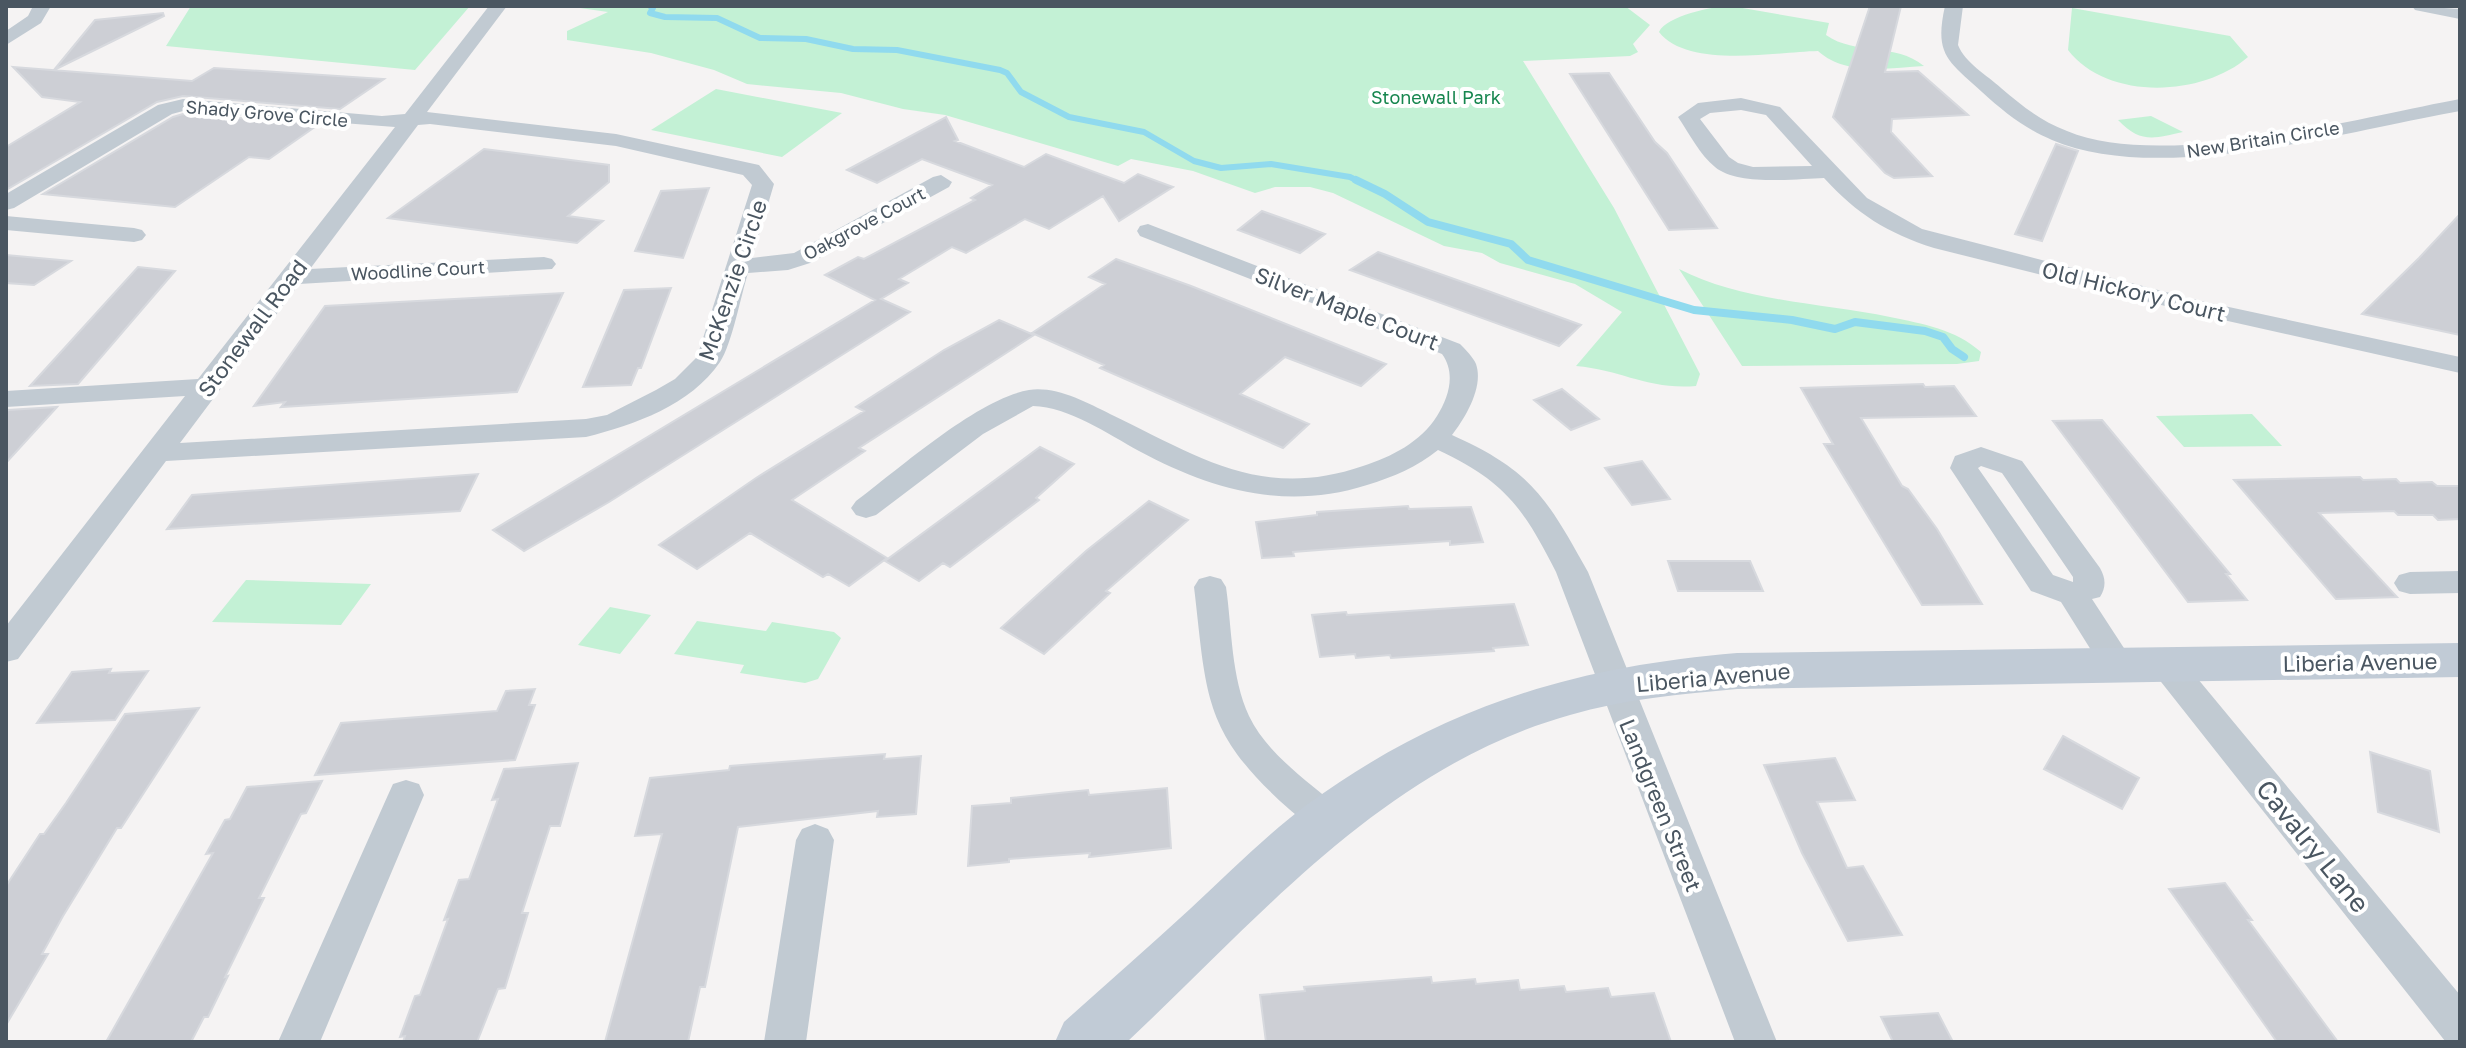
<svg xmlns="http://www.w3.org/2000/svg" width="2466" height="1048" viewBox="0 0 2466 1048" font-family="'Golos Text',sans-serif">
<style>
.green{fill:#c3f1d5}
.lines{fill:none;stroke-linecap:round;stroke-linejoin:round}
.stream-far1{stroke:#90daee;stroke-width:6}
.stream{stroke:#90daee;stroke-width:8}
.building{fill:#cdcfd5;stroke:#d7d9de;stroke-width:2}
.street{fill:#c1cad2;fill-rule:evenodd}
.secondary{fill:#c1cbd6;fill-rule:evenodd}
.labels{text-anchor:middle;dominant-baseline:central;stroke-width:8;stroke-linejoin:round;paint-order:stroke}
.far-park-label{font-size:18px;fill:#17864f;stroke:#fff}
.far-street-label{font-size:18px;fill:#4a5661;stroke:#fff}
.street-label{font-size:22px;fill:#4a5661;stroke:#fff}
.near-street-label{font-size:26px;fill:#4a5661;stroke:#fff}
</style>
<rect width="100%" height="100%" fill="#f5f3f3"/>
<!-- green -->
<path class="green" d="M 191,6 L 470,6 L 415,70 L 166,46 Z
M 566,6 L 1625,6 L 1650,25 L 1633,44 L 1638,52 L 1630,56 L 1523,61 L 1614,208 L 1700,374 L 1696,386 C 1648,390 1622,370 1576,366 L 1622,312 L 1575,284 L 1500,263 L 1482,253 L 1444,246 L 1333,193 L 1310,187 L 1275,187 L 1255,193 L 1193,171 L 1131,159 L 1118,166 L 945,115 L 903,109 L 841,93 L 747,84 L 714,70 L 651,53 L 567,40 L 567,31 L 608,12 Z
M 1731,6 L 1829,23 L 1826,35 C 1856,56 1895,42 1924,66 C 1890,68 1845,76 1818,51 C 1775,52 1688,69 1659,32 C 1666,16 1713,6 1731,6 Z
M 2072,8 L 2230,36 L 2248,57 C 2202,97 2107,101 2068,50 Z
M 716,89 L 842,113 L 782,157 L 651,130 Z
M 2151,116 L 2183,132 C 2153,139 2140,143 2118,120 Z
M 1679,269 C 1741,301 1821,303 1890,317 C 1923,324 1955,329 1981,352 L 1979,361 L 1957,364 L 1742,366 Z
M 2252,414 L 2282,446 L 2184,447 L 2156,416 Z
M 246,580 L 371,584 L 341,625 L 212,622 Z
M 610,607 L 651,615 L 620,654 L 578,645 Z
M 697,621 L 766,631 L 772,622 L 834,632 L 841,638 L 818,679 L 805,683 L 740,673 L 744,665 L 674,654 Z"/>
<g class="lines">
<!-- stream-far1 -->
<path class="stream-far1" d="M 650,6 L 653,8 L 650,13 L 665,17 L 717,18 L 760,38 L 806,39 L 853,49 L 897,50 L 1000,70 L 1007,73 L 1021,92 L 1069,117 L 1144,132 L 1194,161 L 1221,168 L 1271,164 L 1350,177 L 1360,182"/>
<!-- stream -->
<path class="stream" d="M 1356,180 L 1385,194 L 1428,222 L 1511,244 L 1528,260 L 1694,310 L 1792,320 L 1835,329 L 1855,322 L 1925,331 L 1943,337 L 1952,349 L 1964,357"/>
</g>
<!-- building -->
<path class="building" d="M 1870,6 L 1901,6 L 1885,72 L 1918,71 L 1968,115 L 1892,119 L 1891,132 L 1932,176 L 1894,178 L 1885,173 L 1833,117 Z
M 163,13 L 164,16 L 54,70 L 95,20 Z
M 13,67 L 192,81 L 214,68 L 384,79 L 340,109 L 183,96 L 157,102 L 6,190 L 6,147 L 80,102 L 42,97 Z
M 1609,73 L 1655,142 L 1667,153 L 1717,228 L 1669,230 L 1570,74 Z
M 183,114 L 319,124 L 269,159 L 249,157 L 175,207 L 43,194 L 173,117 Z
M 946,117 L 958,140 L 955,141 L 1024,167 L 1046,154 L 1124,183 L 1138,174 L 1173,187 L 1119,221 L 1103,196 L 1049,229 L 1025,219 L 966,253 L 952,247 L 899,279 L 908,283 L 881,299 L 910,312 L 609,502 L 524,551 L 493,530 L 875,300 L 825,275 L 858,257 L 864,259 L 975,200 L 971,198 L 992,185 L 922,159 L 877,183 L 847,170 Z
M 2056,144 L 2078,151 L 2042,241 L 2015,234 Z
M 484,149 L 609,165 L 609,182 L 568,216 L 603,221 L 577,243 L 388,218 Z
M 709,188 L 683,258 L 635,251 L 661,191 Z
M 1262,211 L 1304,226 L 1325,234 L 1300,253 L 1238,230 Z
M 2460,214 L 2460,335 L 2362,314 L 2419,258 Z
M 1378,252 L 1488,291 L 1581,325 L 1559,346 L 1350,270 Z
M 6,255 L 71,261 L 34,285 L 6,283 Z
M 1116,259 L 1191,286 L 1386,364 L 1361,386 L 1285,357 L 1240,394 L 1309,424 L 1283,448 L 1100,368 L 1104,365 L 1032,333 L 1105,284 L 1089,277 Z
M 138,267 L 175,271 L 78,384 L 30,386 Z
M 671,288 L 641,368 L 638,368 L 631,385 L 583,387 L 624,290 Z
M 563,293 L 517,392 L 281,407 L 285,402 L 254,406 L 325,306 Z
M 999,320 L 1034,335 L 859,448 L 865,451 L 792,500 L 887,558 L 849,586 L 828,574 L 823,577 L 750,533 L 697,569 L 659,545 L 756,478 L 864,411 L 856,407 L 944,350 Z
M 1923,384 L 1925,387 L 1954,386 L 1976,416 L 1861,418 L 1902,486 L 1908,489 L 1937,529 L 1982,604 L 1922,605 L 1824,444 L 1833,444 L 1801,388 Z
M 1562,389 L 1599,419 L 1571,430 L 1534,400 Z
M 57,407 L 25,442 L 6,463 L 6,413 L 8,410 Z
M 2102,420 L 2230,574 L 2226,574 L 2247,600 L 2188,602 L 2053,421 Z
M 1040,447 L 1074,464 L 1036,498 L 1039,500 L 974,549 L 950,567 L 943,563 L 919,581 L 885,561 Z
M 1642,461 L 1670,499 L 1632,505 L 1605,468 Z
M 478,474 L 460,511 L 167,529 L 192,495 Z
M 2360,477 L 2363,480 L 2396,479 L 2400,483 L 2432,482 L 2437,486 L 2460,486 L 2460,519 L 2438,520 L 2433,515 L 2398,515 L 2394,511 L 2319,513 L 2397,597 L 2336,599 L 2234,480 Z
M 1149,501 L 1188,520 L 1106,591 L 1110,593 L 1044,654 L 1001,628 L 1086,551 Z
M 1408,506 L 1409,509 L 1471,507 L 1483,542 L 1450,545 L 1450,541 L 1358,547 L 1293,552 L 1294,556 L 1262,558 L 1256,522 L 1317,515 L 1317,512 Z
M 1668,561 L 1750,561 L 1763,591 L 1678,591 Z
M 1514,604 L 1528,645 L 1493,648 L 1494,651 L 1391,658 L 1390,655 L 1356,658 L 1355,654 L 1320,657 L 1312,615 L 1346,612 L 1347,615 Z
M 111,669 L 109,673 L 148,671 L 115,720 L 37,723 L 72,672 Z
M 535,689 L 529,705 L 535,705 L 515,760 L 315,775 L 341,723 L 497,711 L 506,691 Z
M 199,708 L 121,828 L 117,828 L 63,916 L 42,954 L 48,954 L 6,1025 L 6,886 L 40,834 L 44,834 L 66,803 L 125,714 Z
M 2063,736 L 2139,778 L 2122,809 L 2044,769 Z
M 2370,752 L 2430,771 L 2439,832 L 2378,812 Z
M 885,754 L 884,759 L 921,756 L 916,814 L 877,817 L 878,811 L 738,827 L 705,987 L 700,987 L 688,1042 L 605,1042 L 662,834 L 635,836 L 650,778 L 729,770 L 730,766 Z
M 1835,758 L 1855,800 L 1817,802 L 1847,868 L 1863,866 L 1902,935 L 1848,941 L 1802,853 L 1764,765 Z
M 578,763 L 560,826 L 550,826 L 522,913 L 528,913 L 505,988 L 498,989 L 477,1042 L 403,1042 L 405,1036 L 400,1037 L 415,996 L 420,995 L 448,919 L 444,920 L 459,880 L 469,879 L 498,799 L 492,800 L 504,769 Z
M 322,781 L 306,813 L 301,814 L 259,898 L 264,898 L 225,977 L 228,976 L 208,1017 L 204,1017 L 191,1042 L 106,1042 L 213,853 L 206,854 L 225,820 L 230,819 L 247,787 Z
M 1167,788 L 1171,848 L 1089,857 L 1090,853 L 1009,859 L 1009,862 L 968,866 L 972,806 L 1011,803 L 1011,798 L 1049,794 L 1088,790 L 1089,795 Z
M 2225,883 L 2252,920 L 2248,920 L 2338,1042 L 2277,1042 L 2169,889 Z
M 1431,977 L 1432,983 L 1475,979 L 1476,984 L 1518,980 L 1520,990 L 1564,986 L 1566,992 L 1608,988 L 1611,997 L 1654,993 L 1671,1042 L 1266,1042 L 1260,995 L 1305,991 L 1304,987 Z
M 1938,1013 L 1953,1042 L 1893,1042 L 1881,1017 Z"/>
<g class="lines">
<!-- street -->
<path class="street" d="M 33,6 L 51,6 L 41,23 L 6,45 L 6,31 L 28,16 Z
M 489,6 L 507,6 L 427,112 L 616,134 L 759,165 L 774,184 L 752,258 L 794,253 L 933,177 L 941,175 L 952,182 L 949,187 L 810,263 L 788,270 L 748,273 C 741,295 732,344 720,362 C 691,405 634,425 586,437 L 166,461 L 18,659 L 6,662 L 6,626 L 185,396 L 6,407 L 6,391 L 198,379 L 395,127 L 183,111 L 172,114 L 14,208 L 6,210 L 6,194 L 158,105 L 183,99 L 382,116 L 405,114 ZM 430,124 L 616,146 L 743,175 L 752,185 L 697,357 L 675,379 L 656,390 L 607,415 L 586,419 L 180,443 L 299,284 L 552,269 L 556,264 L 552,259 L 544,257 L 310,269 L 418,125 Z
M 1945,6 L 1963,6 L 1958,45 C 1965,63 1987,75 2001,88 C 2022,106 2041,121 2067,131 C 2163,171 2357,118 2460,99 L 2460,111 C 2347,131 2159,186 2052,140 C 2024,128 2004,112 1982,92 C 1948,61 1934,55 1945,6 Z
M 2412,6 L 2460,9 L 2460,19 L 2415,10 Z
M 1741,98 L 1780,107 L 1867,198 L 1922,229 L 2201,301 L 2460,357 L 2460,373 L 2201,315 L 1934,248 C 1887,233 1857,214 1824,178 C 1796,179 1737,186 1715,167 C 1700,155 1689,133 1678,117 L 1698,103 ZM 1741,110 L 1766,115 L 1812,166 L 1753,167 L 1738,163 L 1729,157 L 1700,119 L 1710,113 Z
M 6,216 L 134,228 L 142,230 L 146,235 L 142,240 L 134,242 L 6,230 Z
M 1148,224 L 1460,344 C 1465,349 1473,357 1476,364 C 1484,387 1465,418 1452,435 C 1532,471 1546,497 1588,572 L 1777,1042 L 1735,1042 L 1556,572 C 1523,508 1506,482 1438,450 C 1417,467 1393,477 1367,485 C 1285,511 1212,490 1139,451 C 1108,434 1069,407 1033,406 L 983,434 L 876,515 L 866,518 L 856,515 L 851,508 L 856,501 C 899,469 977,399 1029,390 C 1056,386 1086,402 1110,414 C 1198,456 1261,501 1363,466 C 1391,457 1421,442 1437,416 C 1449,397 1456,373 1442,354 L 1140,236 L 1137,231 L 1140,226 Z
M 1981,447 L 2022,461 L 2100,568 C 2106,579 2106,587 2100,597 L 2092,599 L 2135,665 L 2130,674 L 2118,677 L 2106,674 L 2061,602 L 2031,591 L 1954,474 L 1950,468 L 1955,456 ZM 1981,466 L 2002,473 L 2073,577 L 2073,582 L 2053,575 L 1978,468 Z
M 2460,571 L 2460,593 L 2410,594 L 2399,591 L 2394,583 L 2399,575 L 2410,572 Z
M 1210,576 L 1221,579 L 1226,587 C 1232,629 1231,677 1249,716 C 1267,754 1309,782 1340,809 L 1346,820 L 1340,831 C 1317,839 1306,823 1289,809 C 1202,732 1207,695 1194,587 L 1199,579 Z
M 2166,652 L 2178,655 L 2460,995 L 2460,1042 L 2445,1041 L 2154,673 L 2149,664 L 2154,655 Z
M 406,780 L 419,784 L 424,795 L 320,1042 L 278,1042 L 388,795 L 393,784 Z
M 815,824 L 828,829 L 834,840 L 806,1042 L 764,1042 L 796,840 L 802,829 Z"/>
<!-- secondary -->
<path class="secondary" d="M 2460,643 L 2460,677 L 1737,689 C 1681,694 1624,699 1570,715 C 1385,767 1261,916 1127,1042 L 1055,1042 L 1064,1022 C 1106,984 1149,947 1190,909 C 1229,873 1266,835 1308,804 C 1443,706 1573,667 1737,653 Z"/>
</g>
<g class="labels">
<!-- far-park labels -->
<g class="far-park-label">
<text x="1436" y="97">Stonewall Park</text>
</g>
<!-- far-street labels -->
<g class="far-street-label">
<text transform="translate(267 113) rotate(5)">Shady Grove Circle</text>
<text transform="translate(2263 139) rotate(-9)">New Britain Circle</text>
<text transform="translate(864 223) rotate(-28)">Oakgrove Court</text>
<text transform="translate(418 270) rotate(-3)">Woodline Court</text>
</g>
<!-- street labels -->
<g class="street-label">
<text transform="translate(732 280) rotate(-71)">McKenzie Circle</text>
<text transform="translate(2134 291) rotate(14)">Old Hickory Court</text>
<text transform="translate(1347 308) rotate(21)">Silver Maple Court</text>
<text transform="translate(252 328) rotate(-53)">Stonewall Road</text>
<text transform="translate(2360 662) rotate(-1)">Liberia Avenue</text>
<text transform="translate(1713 677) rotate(-5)">Liberia Avenue</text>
<text transform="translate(1661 805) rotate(68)">Landgreen Street</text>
</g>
<!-- near-street labels -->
<g class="near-street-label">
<text transform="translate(2313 846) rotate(51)">Cavalry Lane</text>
</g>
</g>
<!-- border -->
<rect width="2466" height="1048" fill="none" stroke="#4a5661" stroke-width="16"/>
</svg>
